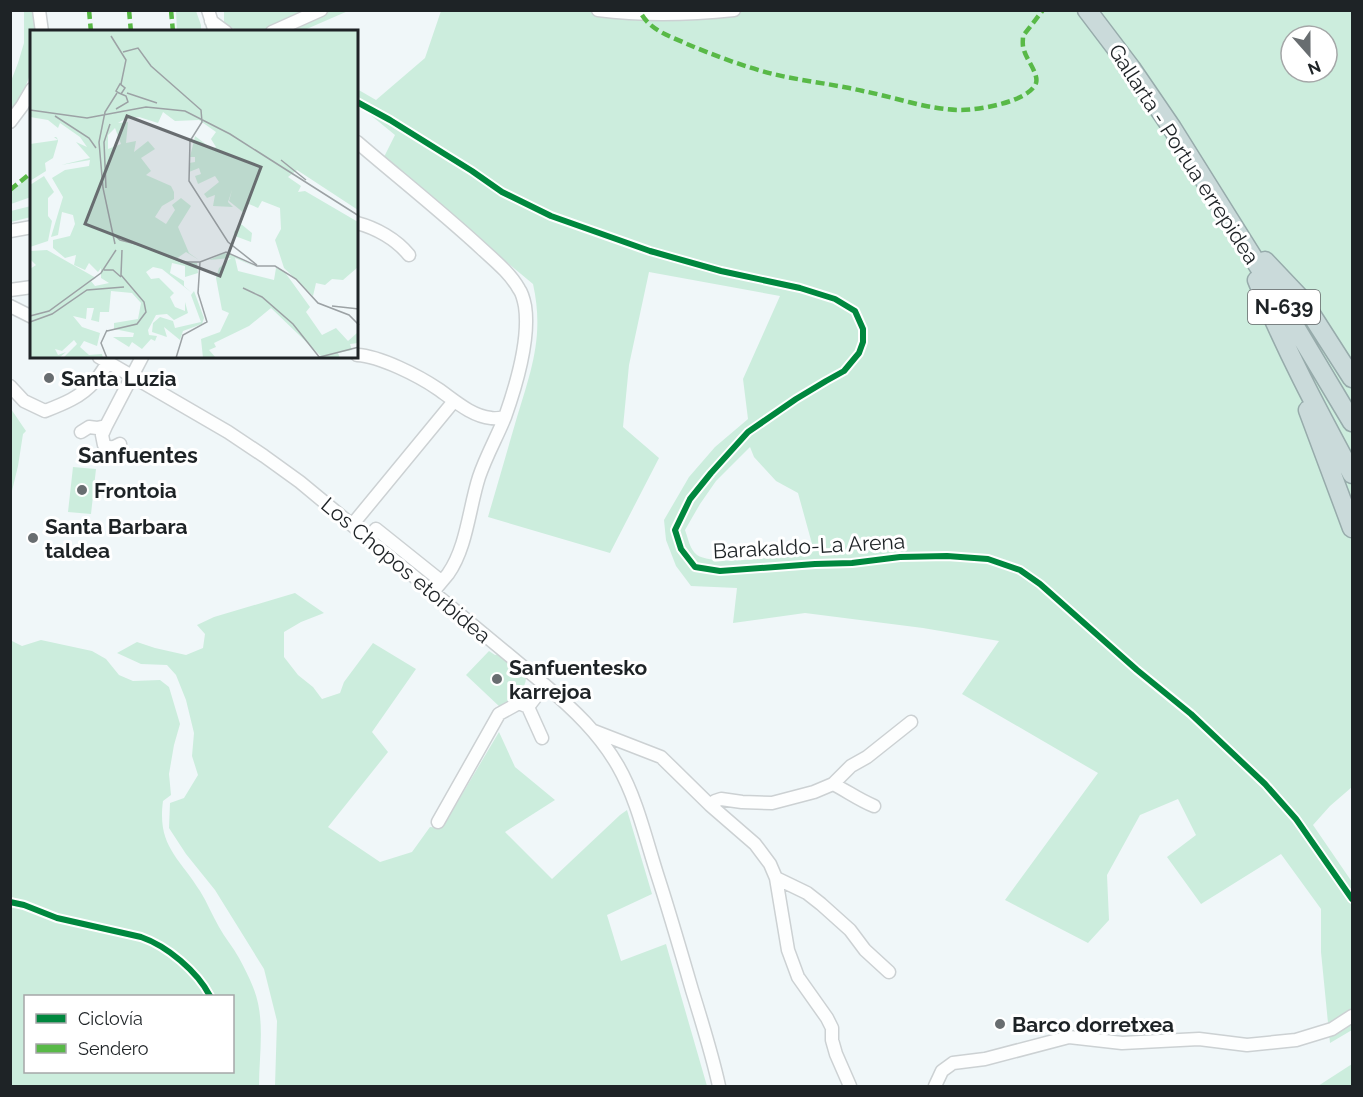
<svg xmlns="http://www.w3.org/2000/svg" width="1363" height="1097" viewBox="0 0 1363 1097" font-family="Raleway,sans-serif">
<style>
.green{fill:#cceddd;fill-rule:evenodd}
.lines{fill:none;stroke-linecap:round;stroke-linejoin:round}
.minor-casing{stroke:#ccd1d3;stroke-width:15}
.highway-casing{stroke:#97abab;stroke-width:21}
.minor{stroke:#fdfefe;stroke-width:12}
.highway{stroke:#cadada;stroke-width:18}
.quiet{stroke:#58b947;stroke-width:4.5;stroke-dasharray:9 4.5;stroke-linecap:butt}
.cycleway-casing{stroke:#fff;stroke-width:10}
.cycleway{stroke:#00873e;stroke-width:6}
.poi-dot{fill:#686d70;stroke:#fff;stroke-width:2}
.labels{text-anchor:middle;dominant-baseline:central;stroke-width:6;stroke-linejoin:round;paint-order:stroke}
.shield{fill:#fff;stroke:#626567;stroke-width:1.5}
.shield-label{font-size:20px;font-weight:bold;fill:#1e2326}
.street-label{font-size:21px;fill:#1e2326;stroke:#fff}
.poi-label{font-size:21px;font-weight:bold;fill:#1e2326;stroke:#fff;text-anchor:start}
.neighbourhood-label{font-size:22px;font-weight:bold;fill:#1e2326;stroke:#fff}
.inset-road{fill:none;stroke:#9ca2a5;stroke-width:1.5}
.view{fill:#686d70;fill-opacity:0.15;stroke:#686d70;stroke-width:3}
.inset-edge{fill:none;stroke:#1e2326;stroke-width:3}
</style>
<rect width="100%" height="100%" fill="#f0f7f9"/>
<!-- green -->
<path class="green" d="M 24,11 L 34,11 L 36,31 L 32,32 L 31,72 L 23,93 L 11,115 L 11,81 L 18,63 L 24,43 Z
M 176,11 L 196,11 L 201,25 L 201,31 L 177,31 Z
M 224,11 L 348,11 L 302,31 L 239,31 L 227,26 L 224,22 Z
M 441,11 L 1352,11 L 1352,787 L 1330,806 L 1313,825 L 1352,882 L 1352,1030 L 1330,1043 L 1321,952 L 1321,909 L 1281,854 L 1201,904 L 1167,857 L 1196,835 L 1178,799 L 1140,815 L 1107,875 L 1109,920 L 1088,943 L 1005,900 L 1098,773 L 962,694 L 999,641 L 923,628 L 805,613 L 733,623 L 737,588 L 691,586 L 676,566 L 666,540 L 664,520 L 689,477 L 715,447 L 748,419 L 743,379 L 780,296 L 649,272 L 629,365 L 623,427 L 659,458 L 610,553 L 488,517 C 497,486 506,455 515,424 C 530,373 545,338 533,284 L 383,159 L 395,135 L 357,104 L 357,89 L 376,100 L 425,58 ZM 1291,36 L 1327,36 L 1327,72 L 1291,72 ZM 750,447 L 754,457 L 776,481 L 798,493 L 814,551 C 790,555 717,568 697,555 C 690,550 688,538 685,530 L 700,504 L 716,481 Z
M 31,174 L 31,197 L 11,204 L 11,192 Z
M 31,206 L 31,217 L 11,222 L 11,211 Z
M 11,409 L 26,431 L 23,434 L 18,466 L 11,495 Z
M 73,467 L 96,469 L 91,514 L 68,512 Z
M 295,593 L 324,613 L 301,622 L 284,632 L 284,657 L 298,675 L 313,687 L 322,699 L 340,693 L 344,682 L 373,643 L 416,669 L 372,732 L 388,752 L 328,827 L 380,862 L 412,852 L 430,827 L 442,828 L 499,732 L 515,767 L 555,800 L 505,832 L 552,879 L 620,815 L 627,810 L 652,894 L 607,915 L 621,961 L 666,944 L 707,1086 L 275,1086 L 277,1021 L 264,969 L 215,890 L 186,854 L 169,828 L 170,803 L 184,798 L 198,775 L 192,756 L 194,733 L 186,700 L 176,675 L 167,665 L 141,664 L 117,653 L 137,642 L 155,648 L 186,655 L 203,648 L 205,634 L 197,625 L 214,617 Z
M 10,640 L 22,646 L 41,640 L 92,651 L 106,659 L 119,675 L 133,681 L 160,680 L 169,687 L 180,724 L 174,745 L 169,774 L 171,795 L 163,801 C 157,846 179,857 200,891 C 207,902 212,915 219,927 C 225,938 233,947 239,958 C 244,967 249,977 253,987 C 266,1018 259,1054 259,1086 L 11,1086 ZM 26,996 L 232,996 L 232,1072 L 26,1072 Z
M 489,651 L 495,655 L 498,654 L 526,678 C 526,691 510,699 501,708 L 466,675 Z
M 1352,1064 L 1352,1086 L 1318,1086 Z"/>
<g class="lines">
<!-- minor casing -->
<g class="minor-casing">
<path id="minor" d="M 39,10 L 42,32
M 208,10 L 215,32
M 598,10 C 644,16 687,15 734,10
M 211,21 L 226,32
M 272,32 L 321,10
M 10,122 L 22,106 L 32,89
M 357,142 C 399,178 442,212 482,249 C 495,261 510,273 519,289 C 522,293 524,301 525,306 C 530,339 516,386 505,417 C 500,418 495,419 491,418 C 471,416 454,400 438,389 C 419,376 380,356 357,355
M 357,223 C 376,228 396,239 409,255
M 10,231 L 32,227
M 10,290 L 32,287
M 10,306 L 32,317
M 99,357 L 228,432 L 264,456 L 300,482 L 545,685 C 573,709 599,733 618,766 C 637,799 646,840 658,877 C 670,914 681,952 692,990 C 702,1022 712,1054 719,1086
M 10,386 L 24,401 L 45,411 C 63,404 81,397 94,382 C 100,376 103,369 108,363
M 106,426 L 102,435 L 104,445 L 112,448 L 120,444
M 81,432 L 89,427 L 97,428 L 106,426 L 142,357
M 352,525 L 454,401
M 368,538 L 376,529 L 441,581
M 433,592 C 438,586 443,580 448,574 C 467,547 469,508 479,477 C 486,456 497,437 505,417
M 594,731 L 661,757 L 710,805 L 755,844 L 770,864 L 776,878 L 788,950 L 798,977 L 827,1018 L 832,1028 L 832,1040 L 836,1054 L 850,1086
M 542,738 L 528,707 L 545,685
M 833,784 C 847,791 859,800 874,806
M 710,805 L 715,801 L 721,799 L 742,802 L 772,803 L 814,792 L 833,784 L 851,766 L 867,757 L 911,722
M 438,822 L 499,714 L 519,703 L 528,707
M 776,878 L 807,893 L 821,904 L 850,930 L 865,950 L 889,972
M 935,1086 L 942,1071 L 953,1063 L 985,1059 L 1069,1037 L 1122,1043 L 1199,1039 L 1247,1045 L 1296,1040 L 1332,1029 L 1352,1016"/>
</g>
<!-- highway casing -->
<g class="highway-casing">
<path id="highway" d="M 1087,10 L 1131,68 L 1172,128 L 1269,283 L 1352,422
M 1265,261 L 1302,300 L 1352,378
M 1257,280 C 1284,347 1318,411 1352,474
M 1308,410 L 1352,528"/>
</g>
<!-- minor -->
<use href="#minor" class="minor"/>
<!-- highway -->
<use href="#highway" class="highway"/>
<!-- quiet -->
<path class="quiet" d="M 89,10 L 91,32
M 129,10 L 131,32
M 171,10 L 173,32
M 642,15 C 652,31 670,36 687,44 C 713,55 745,67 773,74 C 802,81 833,84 863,91 C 894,97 929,110 961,110 C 978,110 1029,102 1036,83 C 1039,74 1026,59 1024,50 C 1022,45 1023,41 1023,36 L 1043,10
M 10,190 L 32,172"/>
<!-- cycleway casing -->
<g class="cycleway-casing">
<path id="cycleway" d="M 357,102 L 390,120 L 472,171 L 502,192 L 551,216 L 650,251 L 721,271 L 800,288 L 835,299 L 855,311 L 863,329 L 863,342 L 859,353 L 844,371 L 826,381 L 796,399 L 748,432 L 711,473 L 690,499 L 675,530 L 681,549 L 695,567 L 720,571 L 815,564 L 852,563 L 900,557 L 947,556 L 988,559 L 1020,570 L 1040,584 L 1137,670 L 1191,714 L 1265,784 L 1296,819 L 1352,899
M 10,902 L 24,905 L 57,918 L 141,937 C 167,946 197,971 210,996"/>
</g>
<!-- cycleway -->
<use href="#cycleway" class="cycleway"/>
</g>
<!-- markers -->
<g class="poi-dot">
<circle cx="49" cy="378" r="6"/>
<circle cx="82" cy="490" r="6"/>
<circle cx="33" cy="538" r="6"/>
<circle cx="497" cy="679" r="6"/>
<circle cx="1000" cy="1024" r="6"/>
</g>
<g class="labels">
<!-- shield labels -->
<rect class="shield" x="1248" y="290" width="72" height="34" rx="4.5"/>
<g class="shield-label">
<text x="1284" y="307">N-639</text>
</g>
<!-- street labels -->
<g class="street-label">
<text transform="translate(1184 154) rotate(57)">Gallarta - Portua errepidea</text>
<text transform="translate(809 546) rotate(-3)">Barakaldo-La Arena</text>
<text transform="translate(406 570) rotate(40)">Los Chopos etorbidea</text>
</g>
<!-- poi labels -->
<g class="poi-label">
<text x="61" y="378">Santa Luzia</text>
<text x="94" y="490">Frontoia</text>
<text x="45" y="526">Santa Barbara<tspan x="45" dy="24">taldea</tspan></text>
<text x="509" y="667">Sanfuentesko<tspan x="509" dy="24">karrejoa</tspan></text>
<text x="1012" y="1024">Barco dorretxea</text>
</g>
<!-- neighbourhood labels -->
<g class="neighbourhood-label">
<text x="138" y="455">Sanfuentes</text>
</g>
</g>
<!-- overview -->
<g transform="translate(30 30)">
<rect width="328" height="328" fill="#f0f7f9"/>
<path d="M 0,0 L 328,0 L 328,180 L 267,140 L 258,147 L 271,156 L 268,162 L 275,161 L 328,192 L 328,237 L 313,250 L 302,249 L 295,255 L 286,253 L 283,266 L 254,238 L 245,210 L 251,199 L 250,178 L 232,171 L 228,178 L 219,174 L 214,183 L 199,171 L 202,160 L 198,172 L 203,177 L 183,176 L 185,165 L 177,168 L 174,164 L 189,152 L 185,146 L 168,154 L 165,146 L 171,144 L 169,138 L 159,142 L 159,133 L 165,132 L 165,127 L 160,127 L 165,106 L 182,119 L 186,117 L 181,109 L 186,102 L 169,90 L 145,91 L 133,82 L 128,93 L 109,87 L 93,90 L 88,93 L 98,92 L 96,113 L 106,111 L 104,122 L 118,111 L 125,119 L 111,128 L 121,141 L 116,145 L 141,156 L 144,162 L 144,169 L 132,176 L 125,187 L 136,194 L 145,180 L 142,175 L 151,168 L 161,176 L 148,197 L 159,223 L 169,230 L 156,222 L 146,229 L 167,233 L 168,243 L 155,247 L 155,236 L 142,233 L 140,243 L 154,251 L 154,256 L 162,263 L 132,239 L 123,237 L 116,242 L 121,249 L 129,248 L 144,263 L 140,267 L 145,277 L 155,281 L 155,272 L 158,283 L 144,290 L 137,284 L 126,285 L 118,300 L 119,305 L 127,306 L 125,311 L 121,309 L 112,319 L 102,312 L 99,317 L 83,307 L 103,307 L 104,303 L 84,299 L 84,293 L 108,289 L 111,273 L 102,263 L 81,261 L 79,282 L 70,282 L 69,292 L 61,290 L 64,278 L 57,278 L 56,289 L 43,286 L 52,297 L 70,303 L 67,316 L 54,311 L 50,317 L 59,325 L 72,324 L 73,328 L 33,328 L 47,314 L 44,310 L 32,321 L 25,319 L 28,325 L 36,322 L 29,328 L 0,328 L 0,239 L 6,235 L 0,229 L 0,221 L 17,220 L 66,248 L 61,251 L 65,256 L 79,253 L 71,248 L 71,238 L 68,242 L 59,233 L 55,240 L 44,235 L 46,225 L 35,228 L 23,218 L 23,210 L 40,206 L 45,194 L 43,185 L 32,182 L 28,205 L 21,207 L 33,167 L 22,148 L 35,140 L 59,136 L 60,130 L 31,135 L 60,128 L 46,112 L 57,117 L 50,107 L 30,93 L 28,98 L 18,90 L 0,87 ZM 85,98 L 91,114 L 78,119 L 78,105 ZM 24,107 L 26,107 L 27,108 L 28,110 L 28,111 L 23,128 L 15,133 L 16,141 L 0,151 L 0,114 L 28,110 ZM 14,146 L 24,162 L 18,168 L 18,186 L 22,191 L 18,211 L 0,217 L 0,155 ZM 211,194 L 222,203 L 221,212 L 205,206 L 204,202 ZM 194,223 L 202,225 L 226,237 L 205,228 L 208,241 L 244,250 L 246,238 L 254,241 L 280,277 L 276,282 L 292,305 L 306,298 L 318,311 L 327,303 L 328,313 L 320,314 L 322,320 L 308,323 L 310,328 L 293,328 L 241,278 L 219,296 L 184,313 L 186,317 L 179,320 L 186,328 L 173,328 L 171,309 L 190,302 L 199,283 L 192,280 L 186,248 L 189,238 L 201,228 L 179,230 ZM 164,261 L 174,288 L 172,294 L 153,301 L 150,310 L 134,297 L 137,307 L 122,302 L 123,293 L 130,287 L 143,291 L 145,298 L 171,292 L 161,265 Z" fill="#cceddd" fill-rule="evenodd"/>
<path class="inset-road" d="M 81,6 L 96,30 L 91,54M 93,22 L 108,18 L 121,36 L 171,80 L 172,92 L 160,111 L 159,151 L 198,212 L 227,235M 97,63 L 127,73M 86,79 L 98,72 L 96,66 L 89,63 L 86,61 L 90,54 L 95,58 L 91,64M 0,80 L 57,88 L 116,77 L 155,81 L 200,104 L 329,186M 25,86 L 59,108 L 66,118M 251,130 L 276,150M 76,158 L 74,112 L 80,94M 83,204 L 90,210 L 110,215M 85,214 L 73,158 L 69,112 L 75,82 L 87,63M 110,215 L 152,232 L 170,232 L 196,222 L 227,236 L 245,236 L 266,249 L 288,273 L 319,285 L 329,295M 74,240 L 83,240 L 91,247M 213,258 L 232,267 L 263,294 L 290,328M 302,276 L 329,279M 0,286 L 19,281 L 71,243 L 86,220M 0,292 L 22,284 L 57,260 L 94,257M 77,301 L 107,294 L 116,282 L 114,272 L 91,245 L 92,220M 77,328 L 71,313 L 77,300M 146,328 L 153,305 L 177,292 L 168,263 L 170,232M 286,328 L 329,317"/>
<path class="view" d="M 97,86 L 231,137 L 190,246 L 55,194 Z"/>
<rect width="328" height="328" class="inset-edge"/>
</g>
<!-- border -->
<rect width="1363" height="1097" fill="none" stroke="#1e2326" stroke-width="24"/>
<!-- legend -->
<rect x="24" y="995" width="210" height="78" fill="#ffffff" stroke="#a5a7a8" stroke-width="1.5"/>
<rect x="36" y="1014" width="30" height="9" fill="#00873e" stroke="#a5a7a8" stroke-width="1.5"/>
<text x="78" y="1025" font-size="18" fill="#1e2326">Ciclovía</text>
<rect x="36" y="1044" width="30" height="9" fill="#58b947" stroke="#a5a7a8" stroke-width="1.5"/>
<text x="78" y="1055" font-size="18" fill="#1e2326">Sendero</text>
<!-- north arrow -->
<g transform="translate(1309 54) rotate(159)"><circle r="28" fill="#ffffff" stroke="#a5a7a8" stroke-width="1.5"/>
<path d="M0-4.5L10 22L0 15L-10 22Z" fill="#686d70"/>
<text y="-9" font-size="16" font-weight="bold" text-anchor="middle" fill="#1e2326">N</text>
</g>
</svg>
